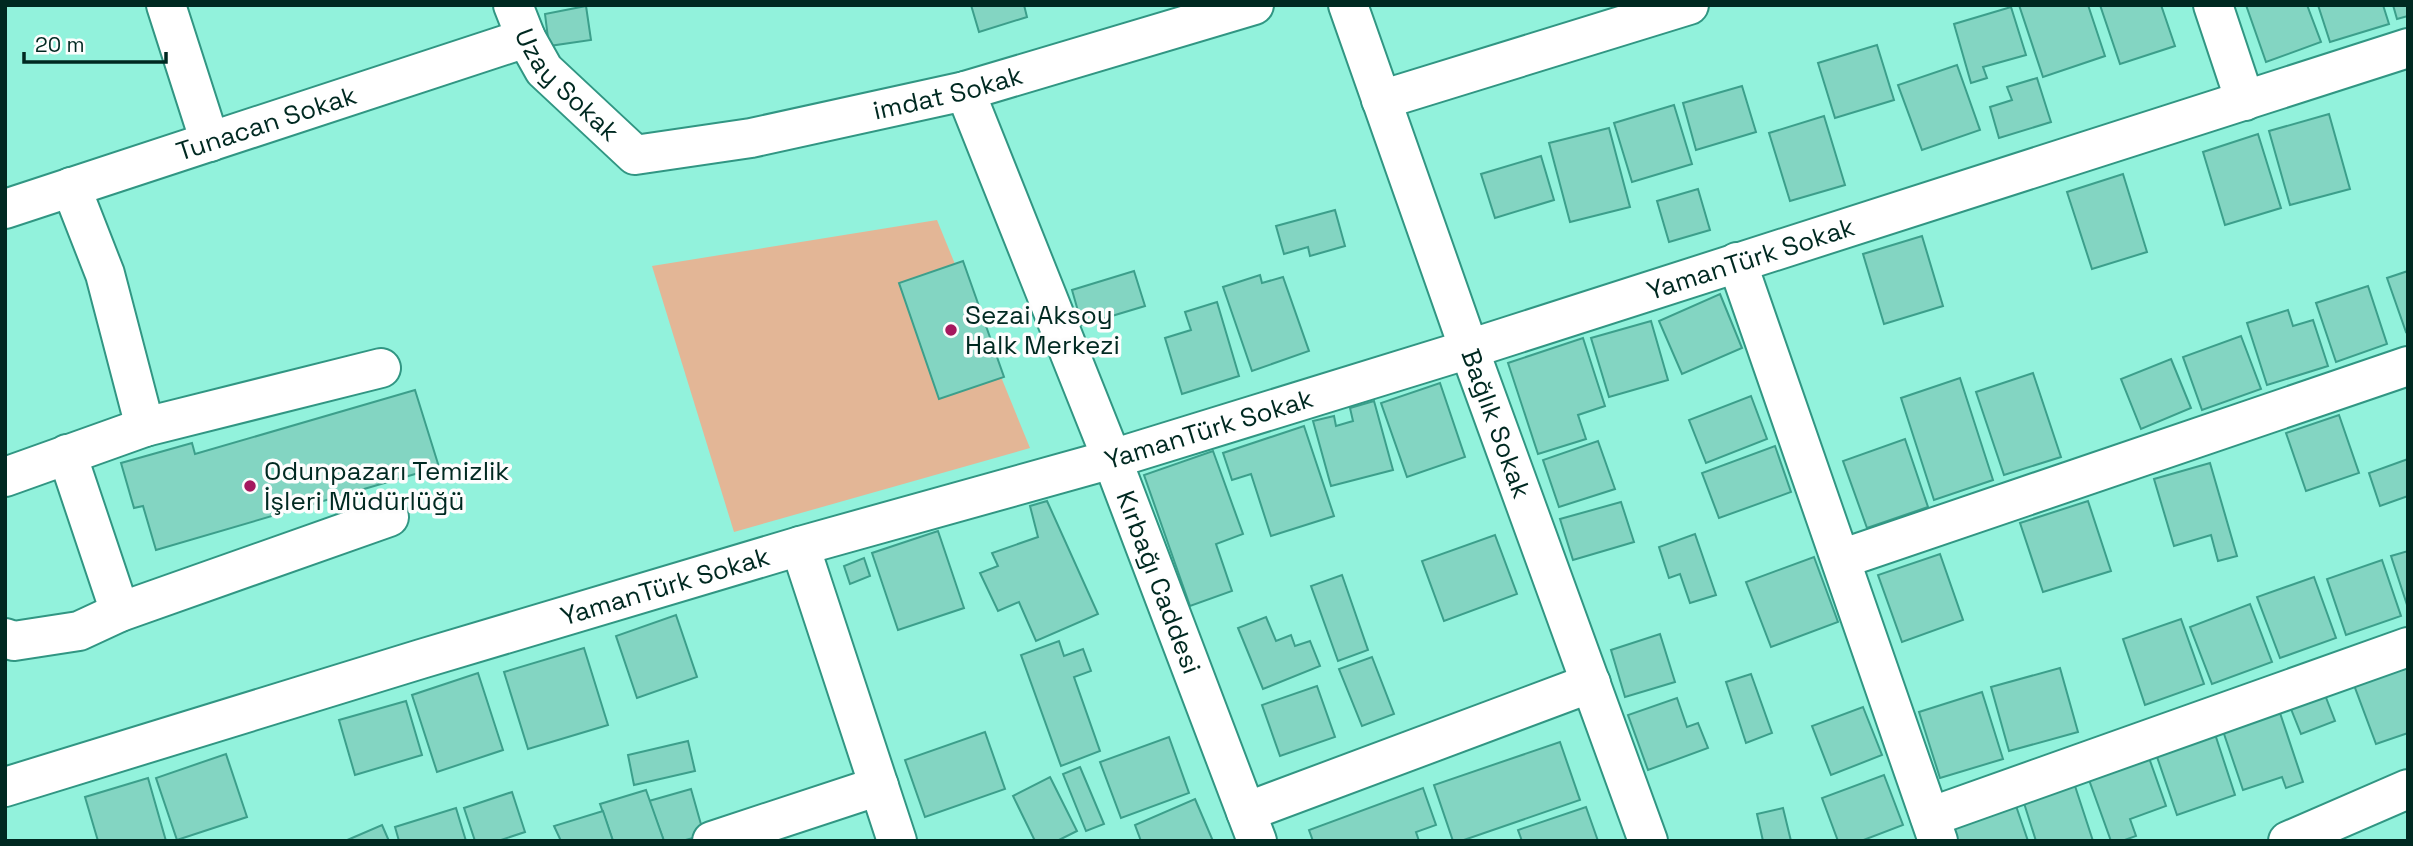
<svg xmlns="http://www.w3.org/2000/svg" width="2413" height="846" font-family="'Space Grotesk',sans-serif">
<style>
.green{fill:#e3b696}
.building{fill:#83d5c2;stroke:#3c9f8b;stroke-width:2}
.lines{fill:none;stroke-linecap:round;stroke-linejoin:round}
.minor-casing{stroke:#319683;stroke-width:42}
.minor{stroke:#fff;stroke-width:38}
.poi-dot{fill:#a5195e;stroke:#fdfdfd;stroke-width:2.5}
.labels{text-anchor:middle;stroke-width:7;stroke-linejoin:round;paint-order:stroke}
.street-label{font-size:26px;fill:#002921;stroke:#fdfdfd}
.poi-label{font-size:26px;fill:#002921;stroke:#fdfdfd;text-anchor:start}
</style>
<rect width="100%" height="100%" fill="#92f2dc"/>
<!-- green -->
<polygon class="green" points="937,220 1030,448 734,532 652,266"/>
<!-- building -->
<g class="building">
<polygon points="971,5 1024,5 1027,17 979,32"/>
<polygon points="2019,5 2088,5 2105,56 2043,77"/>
<polygon points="2100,5 2161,5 2175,46 2120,64"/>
<polygon points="2246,5 2307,5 2321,42 2266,62"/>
<polygon points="2318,5 2383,5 2389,24 2330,42"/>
<polygon points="2393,5 2408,5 2408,16 2397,19"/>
<polygon points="586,6 591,40 549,46 545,14"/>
<polygon points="2011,7 2026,55 1983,67 1987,78 1971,83 1954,24"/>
<polygon points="1877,45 1894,100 1835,118 1818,63"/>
<polygon points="1957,65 1980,130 1922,150 1898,85"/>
<polygon points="2037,78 2051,122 1999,138 1990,107 2012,100 2007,87"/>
<polygon points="1742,86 1756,132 1696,150 1683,103"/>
<polygon points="1674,105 1692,164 1632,182 1614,123"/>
<polygon points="2329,114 2350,189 2290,205 2269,131"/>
<polygon points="1824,116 1845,185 1790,201 1769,133"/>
<polygon points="1609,128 1630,207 1570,222 1549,143"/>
<polygon points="2258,134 2281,208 2225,225 2203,152"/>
<polygon points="1541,156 1554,200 1495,218 1481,174"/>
<polygon points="2123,174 2147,252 2092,269 2067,192"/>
<polygon points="1698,189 1710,230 1669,242 1657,201"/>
<polygon points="1335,210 1345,246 1310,256 1308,247 1284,254 1276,226"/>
<polygon points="1922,236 1943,306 1884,324 1863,254"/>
<polygon points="963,261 1004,377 939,399 899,283"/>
<polygon points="1134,271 1145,306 1082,325 1072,290"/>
<polygon points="2408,271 2408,331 2406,332 2387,278"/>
<polygon points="1260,275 1262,283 1283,277 1309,351 1252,371 1223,287"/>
<polygon points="2368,286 2387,344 2336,362 2316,303"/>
<polygon points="1720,294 1742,348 1682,374 1659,321"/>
<polygon points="1217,302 1239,376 1182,394 1165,338 1191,330 1185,312"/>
<polygon points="2288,310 2293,326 2313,320 2328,366 2267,385 2247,323"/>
<polygon points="1651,321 1668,380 1609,397 1591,338"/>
<polygon points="2241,336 2261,389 2202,410 2183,357"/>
<polygon points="1583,338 1605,406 1578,415 1586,439 1538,454 1508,363"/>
<polygon points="2171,359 2191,408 2141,429 2121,379"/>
<polygon points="2033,373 2061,457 2004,475 1976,392"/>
<polygon points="1960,378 1993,480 1934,500 1901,398"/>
<polygon points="1440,383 1465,457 1407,477 1381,403"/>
<polygon points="415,390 439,467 156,550 143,506 134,508 121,463 192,443 195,454"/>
<polygon points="1751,396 1767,439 1706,463 1689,420"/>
<polygon points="1374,401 1393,470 1331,486 1313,421 1334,416 1336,426 1353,421 1350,408"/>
<polygon points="2339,415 2359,473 2306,491 2286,433"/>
<polygon points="1304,426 1334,516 1271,536 1251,474 1232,480 1223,453"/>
<polygon points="1905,439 1928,507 1867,528 1843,461"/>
<polygon points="1598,441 1615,489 1559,507 1543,460"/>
<polygon points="1775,446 1791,492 1719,518 1702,473"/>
<polygon points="1213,451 1243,534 1216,544 1232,591 1190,606 1144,475"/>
<polygon points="2408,459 2408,496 2380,506 2369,473"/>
<polygon points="2210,463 2237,556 2218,561 2211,535 2174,546 2154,479"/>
<polygon points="1047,501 1098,614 1036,641 1019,602 998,611 980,573 998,566 992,553 1038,537 1030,506"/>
<polygon points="2088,501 2111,571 2043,592 2020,523"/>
<polygon points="1621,502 1634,542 1573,560 1560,519"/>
<polygon points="938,531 964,608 898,630 872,553"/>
<polygon points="1695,534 1716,595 1690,603 1680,574 1669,578 1659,547"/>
<polygon points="1495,535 1517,594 1444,621 1422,561"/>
<polygon points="2408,551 2408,608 2391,556"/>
<polygon points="1940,554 1963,620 1902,642 1878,575"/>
<polygon points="1814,557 1838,622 1771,647 1746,582"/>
<polygon points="864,558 870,576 850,584 844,566"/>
<polygon points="2382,560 2401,616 2346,635 2327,579"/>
<polygon points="1342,575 1368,650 1338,661 1311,586"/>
<polygon points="2314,577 2336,638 2280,658 2257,597"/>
<polygon points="2250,604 2272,662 2212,684 2190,627"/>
<polygon points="676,615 697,677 637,698 616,636"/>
<polygon points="1266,617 1276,641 1291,635 1295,646 1310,641 1320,666 1263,689 1238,628"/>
<polygon points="2181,619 2204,684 2145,705 2123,639"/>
<polygon points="1660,634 1675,682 1625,697 1611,650"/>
<polygon points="1059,641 1064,656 1083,649 1091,671 1074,677 1100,751 1061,766 1021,655"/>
<polygon points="584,648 608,725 528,749 504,672"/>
<polygon points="1372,657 1394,714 1362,726 1339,669"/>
<polygon points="2408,665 2408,733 2376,744 2354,685"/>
<polygon points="2060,668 2078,732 2009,751 1991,687"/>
<polygon points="478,673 503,750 437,772 412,695"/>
<polygon points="1751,674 1772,733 1746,743 1726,682"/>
<polygon points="1317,686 1335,737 1280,756 1262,705"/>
<polygon points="1982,692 2003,759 1940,778 1919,712"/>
<polygon points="2325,695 2335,721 2301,734 2291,709"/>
<polygon points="1677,698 1687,727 1698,723 1708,748 1648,770 1628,715"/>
<polygon points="406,701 422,755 355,775 339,720"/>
<polygon points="1863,707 1882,755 1831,775 1812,726"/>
<polygon points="2280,713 2303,782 2286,788 2282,777 2243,790 2223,731"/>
<polygon points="985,732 1005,789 925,817 905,760"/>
<polygon points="2215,734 2235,795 2177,815 2156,754"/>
<polygon points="1169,737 1189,793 1121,818 1100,762"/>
<polygon points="688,741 695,771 634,785 628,755"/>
<polygon points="1560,742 1580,800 1461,841 1453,841 1434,785"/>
<polygon points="226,754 247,817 177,840 156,778"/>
<polygon points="2148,755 2166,806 2130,819 2136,836 2122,841 2111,841 2088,777"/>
<polygon points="1080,767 1104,824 1086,831 1063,774"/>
<polygon points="1884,775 1903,825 1861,841 1838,841 1822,798"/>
<polygon points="1050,777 1077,831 1057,841 1035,841 1013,796"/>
<polygon points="148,778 166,841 98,841 85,797"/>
<polygon points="2074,783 2093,841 2036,841 2023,800"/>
<polygon points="1423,788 1436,825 1416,832 1419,841 1313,841 1309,830"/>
<polygon points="691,789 704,835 682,841 664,841 649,801"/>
<polygon points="646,790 664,841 613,841 600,804"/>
<polygon points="512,792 525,832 498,841 475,841 464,808"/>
<polygon points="1195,799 1213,841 1141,841 1135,825"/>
<polygon points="2015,803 2028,841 1957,841 1952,826"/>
<polygon points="1586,807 1598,841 1522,841 1518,830"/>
<polygon points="456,808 466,841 399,841 395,827"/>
<polygon points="1783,808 1791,841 1763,841 1757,814"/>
<polygon points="603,811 613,841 561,841 554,826"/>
<polygon points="382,825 389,841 345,841"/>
</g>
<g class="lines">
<defs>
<g id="minor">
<polyline points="166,5 210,142"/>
<path id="s1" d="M513 5 526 38 544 70 635 155 751 138 965 91 1254 5"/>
<path id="s2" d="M1348 5 1469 349 1648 841"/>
<polyline points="2213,5 2245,101"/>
<path id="s3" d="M965 91 1112 459 1257 841"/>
<polyline points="1381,100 1689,5"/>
<polyline points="71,187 105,274 145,427"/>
<path id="s4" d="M5 209 526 38"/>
<polyline points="1737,262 1938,841"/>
<polyline points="67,454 120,612"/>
<polyline points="5,477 145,427 381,368"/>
<polyline points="800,546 897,841"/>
<polyline points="1841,559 2408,366"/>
<polyline points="5,638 14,641 79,631 120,612 389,517"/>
<path id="s5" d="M5 787 421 659 800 546 1112 459 1469 349 2408 48"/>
<polyline points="1246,812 1591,683"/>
<polyline points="1930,817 2408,647"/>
<polyline points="712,841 879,786"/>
<polyline points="2288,841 2408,789"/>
</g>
</defs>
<!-- minor casing -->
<use href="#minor" class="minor-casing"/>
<!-- minor -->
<use href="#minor" class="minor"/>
</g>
<!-- markers -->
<g class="poi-dot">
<circle cx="951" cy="330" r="7"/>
<circle cx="250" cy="486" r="7"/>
</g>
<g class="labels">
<!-- street labels -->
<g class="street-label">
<text dy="9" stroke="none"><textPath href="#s1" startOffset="98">Uzay Sokak</textPath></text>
<text dy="9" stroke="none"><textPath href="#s1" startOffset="516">imdat Sokak</textPath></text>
<text dy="9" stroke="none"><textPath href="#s4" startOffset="275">Tunacan Sokak</textPath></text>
<text dy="9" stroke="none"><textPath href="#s5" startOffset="1824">YamanTürk Sokak</textPath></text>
<text dy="9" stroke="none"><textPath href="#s2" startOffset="444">Bağlık Sokak</textPath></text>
<text dy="9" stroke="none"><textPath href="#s5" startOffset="1256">YamanTürk Sokak</textPath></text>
<text dy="9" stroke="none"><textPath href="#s3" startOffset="528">Kırbağı Caddesi</textPath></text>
<text dy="9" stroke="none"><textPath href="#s5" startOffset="690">YamanTürk Sokak</textPath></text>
</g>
<!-- poi labels -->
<g class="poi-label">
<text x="965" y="324">Sezai Aksoy<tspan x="965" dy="30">Halk Merkezi</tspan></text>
<text x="264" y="480">Odunpazarı Temizlik<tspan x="264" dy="30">İşleri Müdürlüğü</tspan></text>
</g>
</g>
<!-- border -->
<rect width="2413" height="846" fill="none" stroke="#002921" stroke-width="14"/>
<!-- scale -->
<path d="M24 52v10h142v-10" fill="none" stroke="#002921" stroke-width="3.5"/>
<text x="35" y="52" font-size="21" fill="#002921" stroke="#fdfdfd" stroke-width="5" paint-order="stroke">20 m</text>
</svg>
